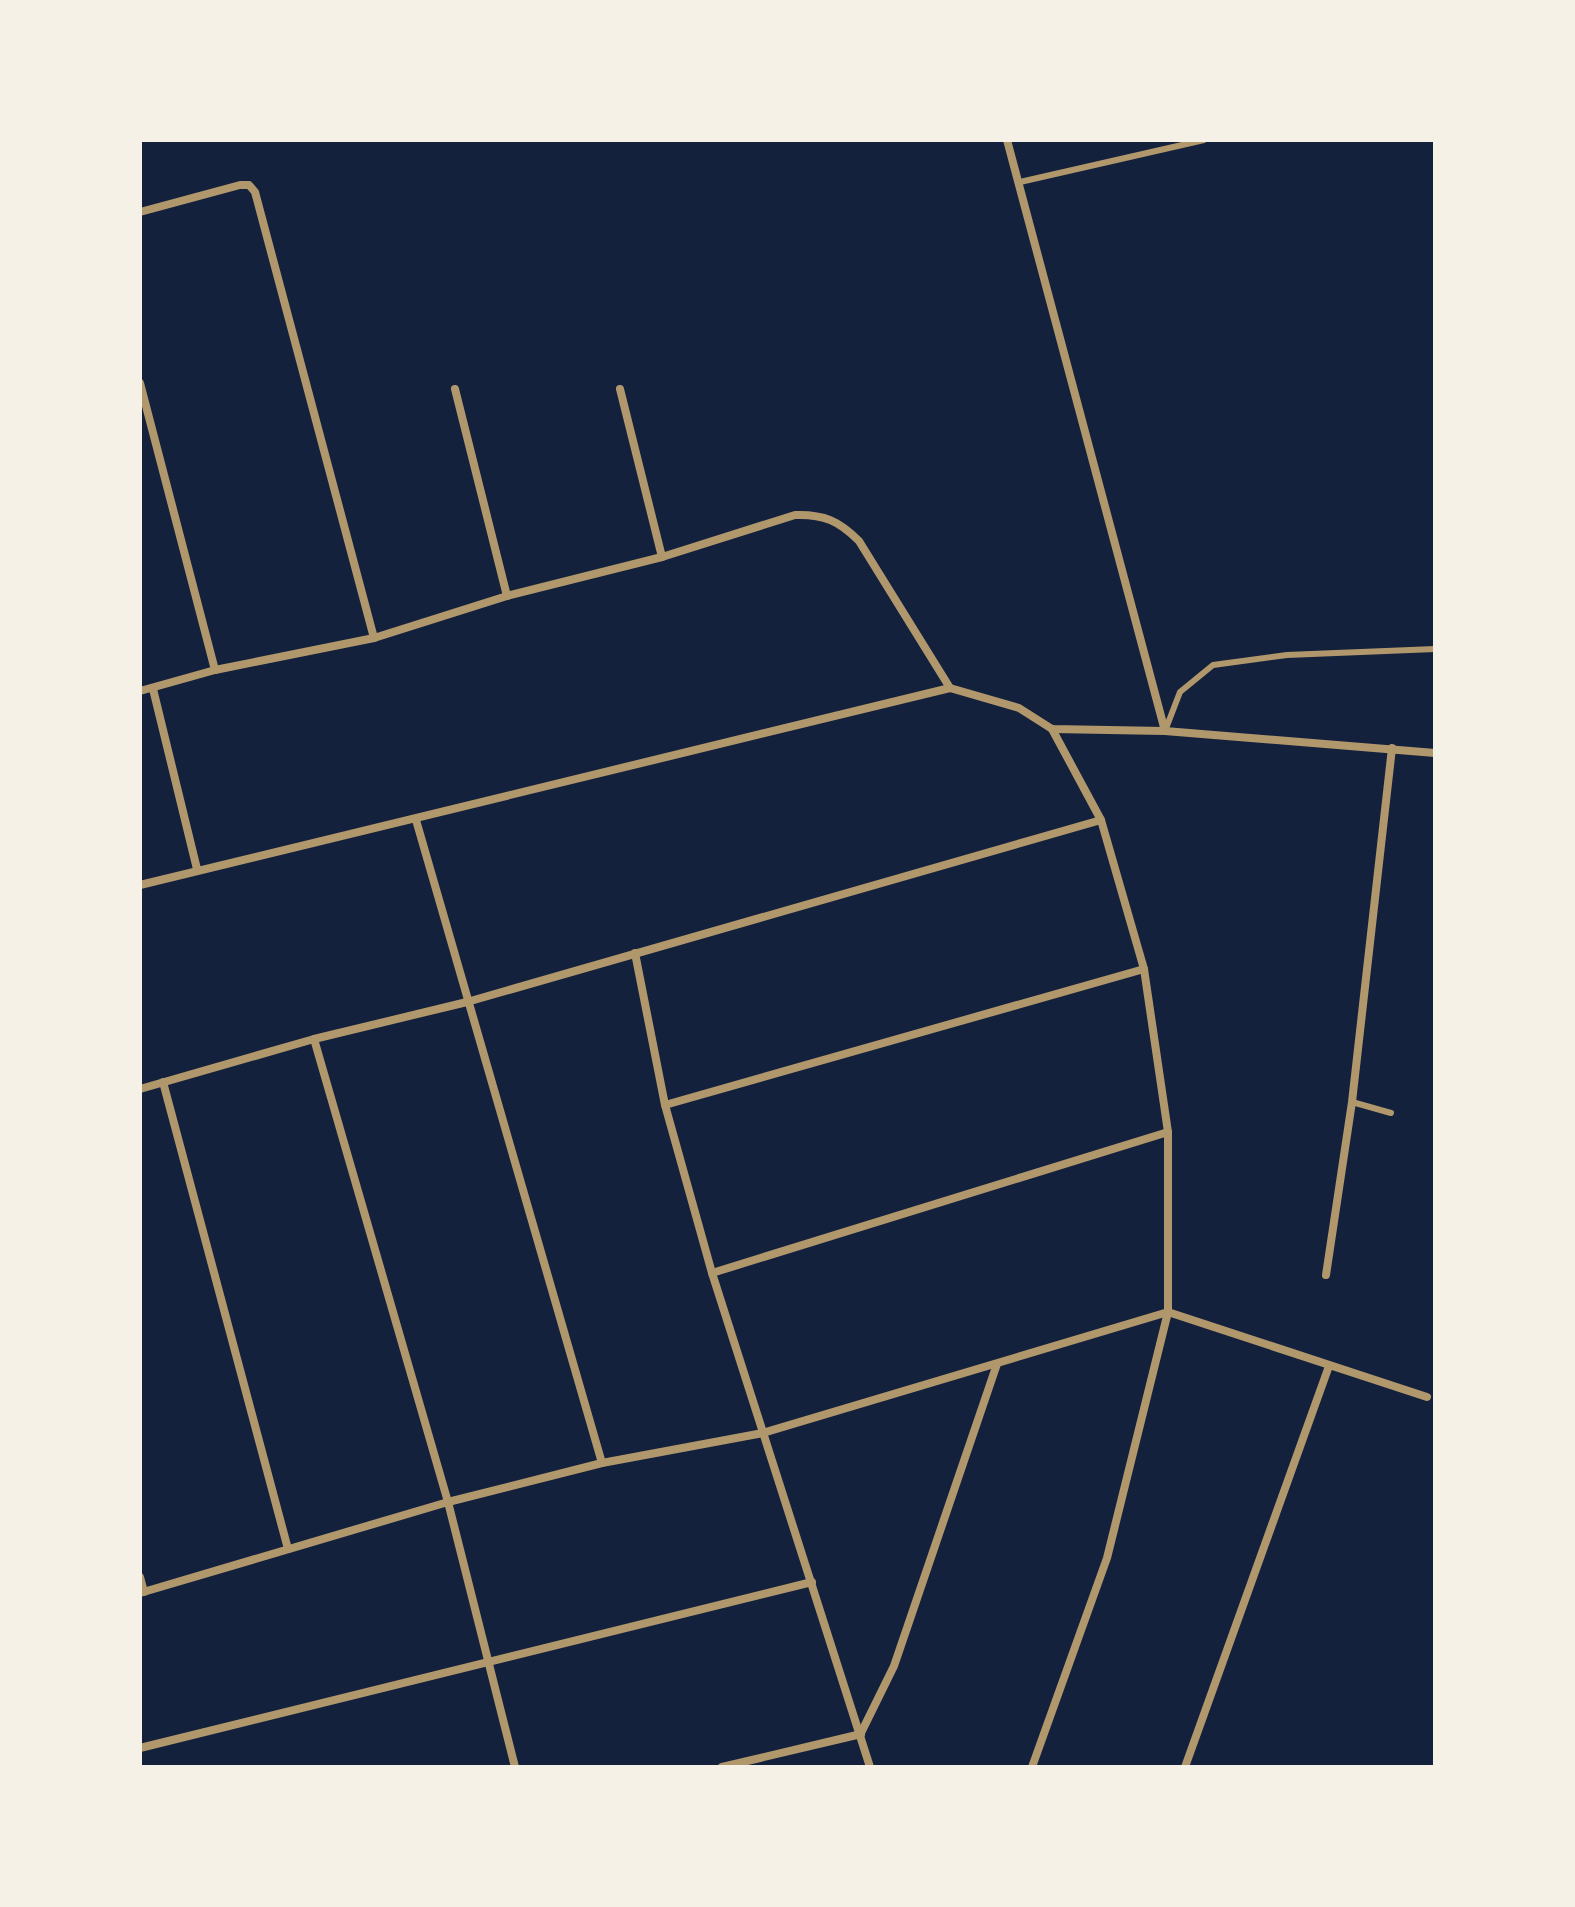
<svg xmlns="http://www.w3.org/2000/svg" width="1575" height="1907" font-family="'Playfair Display',serif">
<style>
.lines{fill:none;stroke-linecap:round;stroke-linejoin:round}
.service{stroke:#b1986c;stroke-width:6}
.minor{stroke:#b1986c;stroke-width:8}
</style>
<rect width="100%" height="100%" fill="#14213d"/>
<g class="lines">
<!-- service -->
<g class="service">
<polyline points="1020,182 1204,140"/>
<polyline points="1165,731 1180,692 1213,665 1287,655 1435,649"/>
<polyline points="1352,1102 1391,1113"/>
</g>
<!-- minor -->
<g class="minor">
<polyline points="1007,140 1165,731"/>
<polyline points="140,212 240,185 249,185 255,192 374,638"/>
<polyline points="140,383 215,670"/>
<polyline points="455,389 507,596"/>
<polyline points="620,389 662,557"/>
<polyline points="153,689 197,869"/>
<path d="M140 691 215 670 374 638 507 596 662 557 795 515C824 514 839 521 859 541L950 688"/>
<polyline points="416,820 602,1463"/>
<polyline points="140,885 950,688 1019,708 1052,729 1165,731 1435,753"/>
<polyline points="635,953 665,1105 712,1273 870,1767"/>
<polyline points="314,1039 448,1502 515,1767"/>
<polyline points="163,1082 288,1549"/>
<polyline points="140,1089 314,1039 467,1002 1101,820"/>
<polyline points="665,1105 1144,969"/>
<polyline points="712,1273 1168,1132"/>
<polyline points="1326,1275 1352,1102 1392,748"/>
<polyline points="140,1577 144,1592"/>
<polyline points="140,1593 448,1502 602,1463 763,1433 1168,1312 1168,1132 1144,969 1101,820 1052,729"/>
<polyline points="861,1733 894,1666 997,1364"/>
<polyline points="140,1748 812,1582"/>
<polyline points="722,1767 861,1734"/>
<polyline points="1032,1767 1107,1558 1168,1312 1427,1397"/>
<polyline points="1185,1767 1329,1366"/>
</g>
</g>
<!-- border -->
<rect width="1575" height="1907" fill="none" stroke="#f6f1e7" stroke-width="284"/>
</svg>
